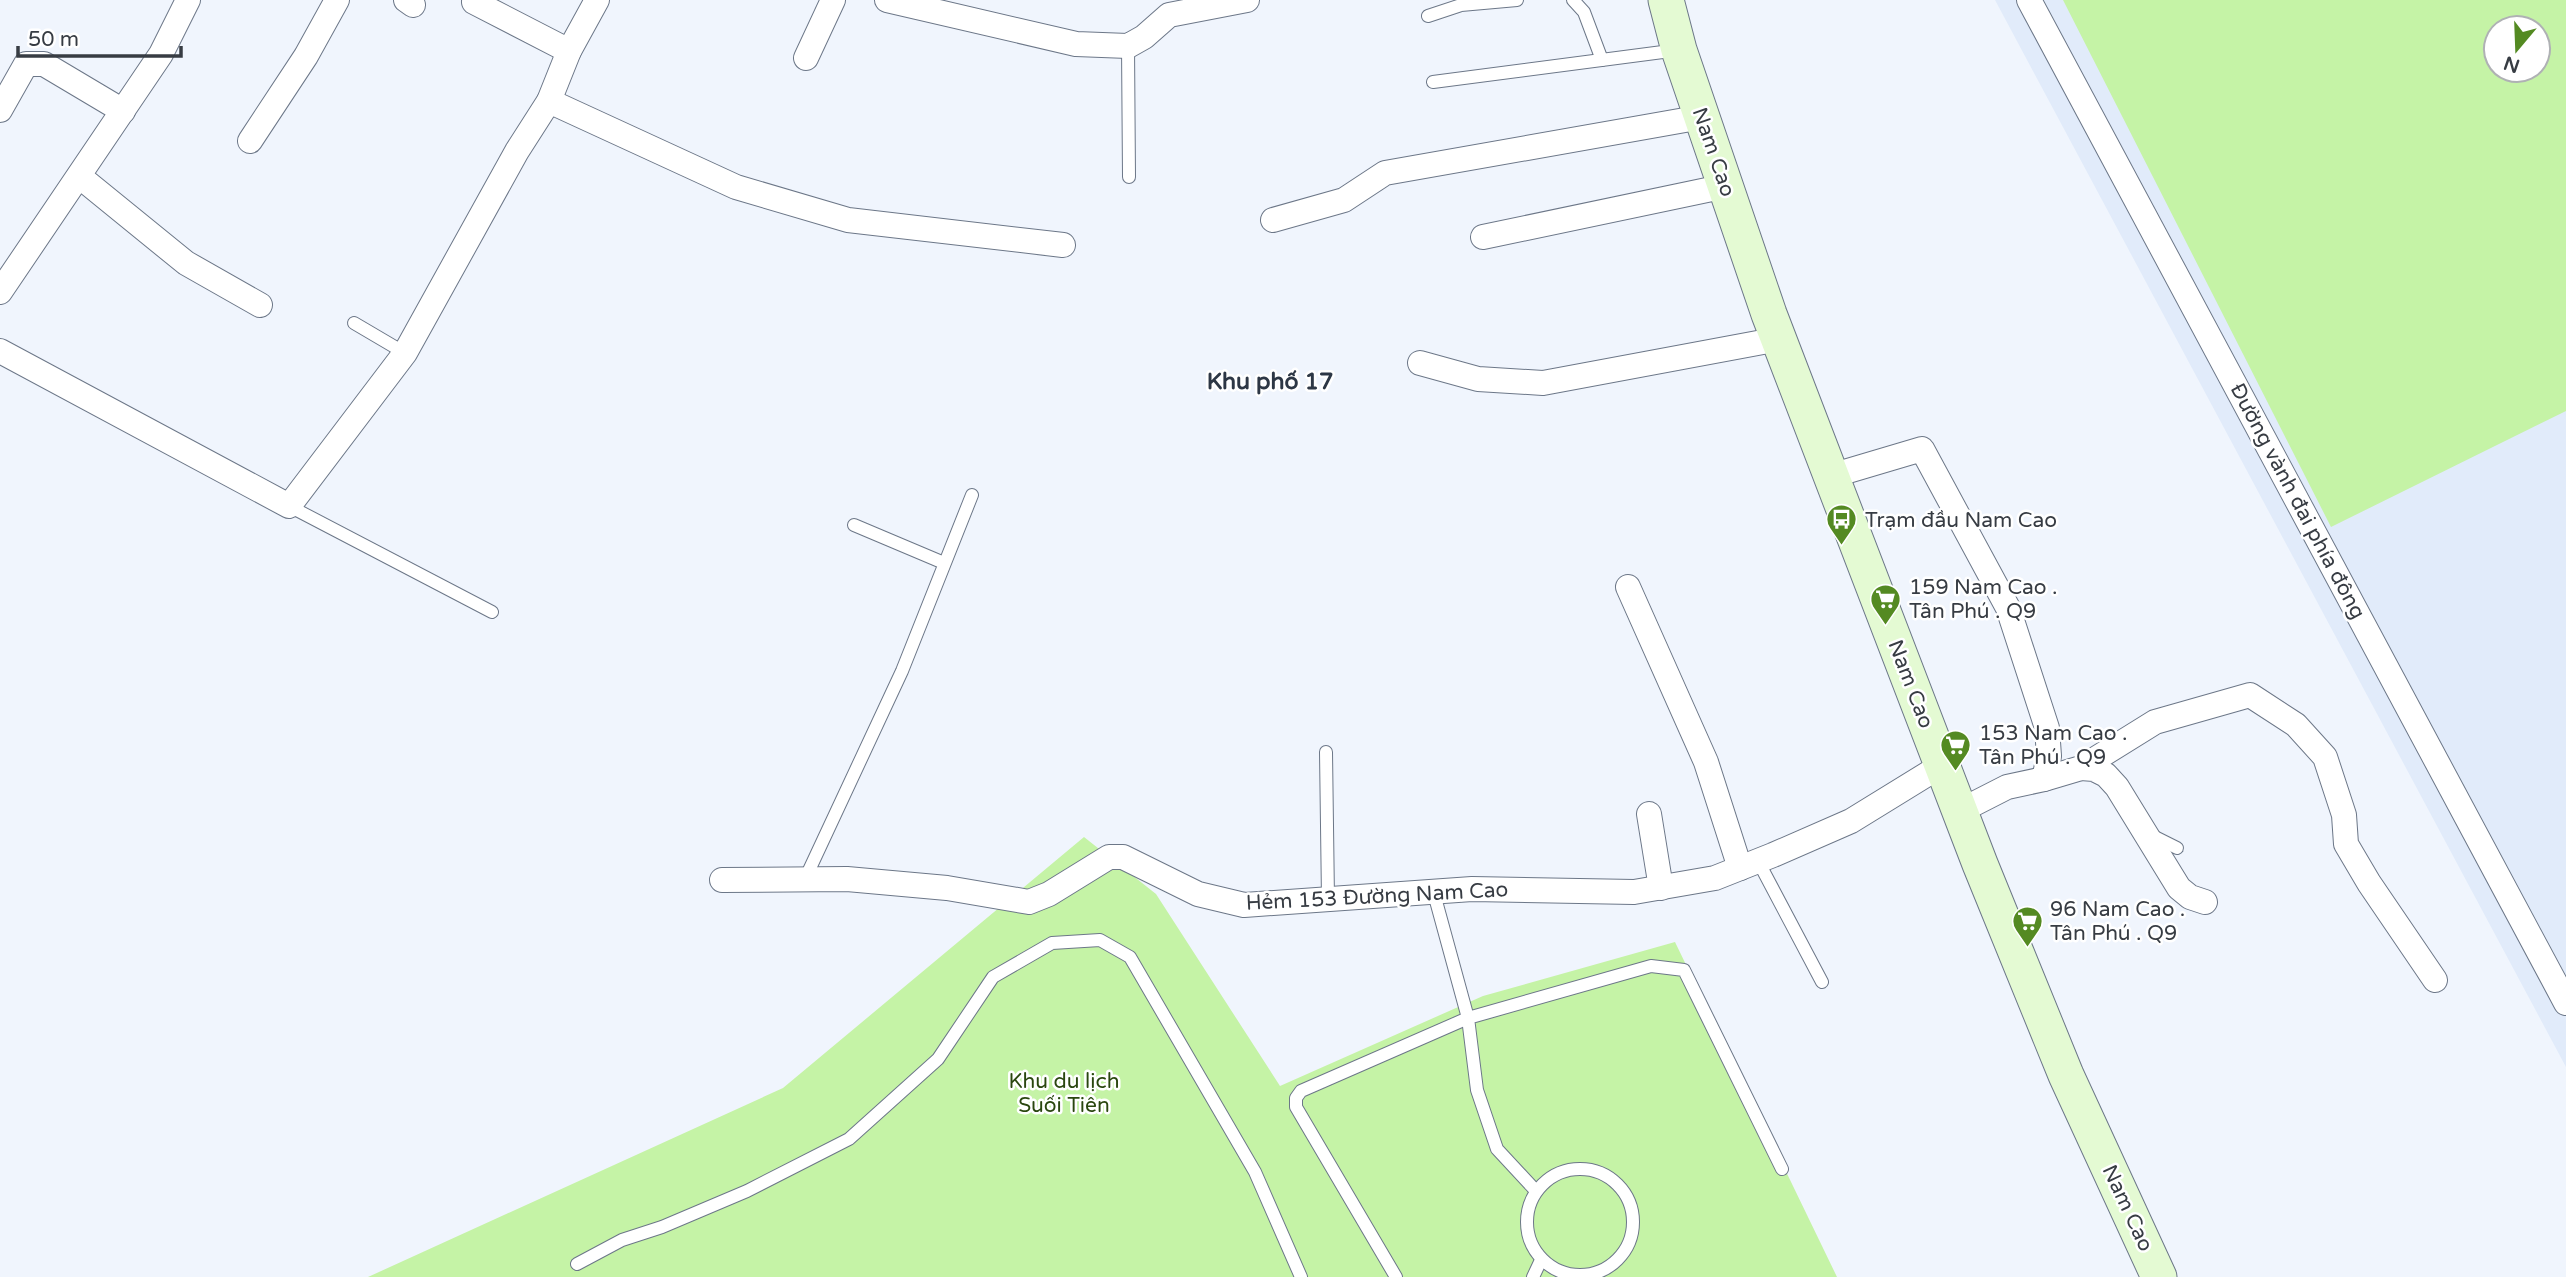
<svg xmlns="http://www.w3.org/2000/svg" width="2566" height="1277" font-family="'Varela Round',sans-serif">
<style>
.built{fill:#e1ebfa;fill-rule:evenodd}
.green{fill:#c5f3a6;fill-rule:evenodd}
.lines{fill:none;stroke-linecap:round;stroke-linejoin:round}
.lane-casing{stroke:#6c7788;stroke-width:14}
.street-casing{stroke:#6c7788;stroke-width:26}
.secondary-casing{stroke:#6c7788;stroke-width:37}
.lane{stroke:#fff;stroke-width:12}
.street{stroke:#fff;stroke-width:24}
.secondary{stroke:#e4fad3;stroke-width:35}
.labels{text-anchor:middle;stroke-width:5;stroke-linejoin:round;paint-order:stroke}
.street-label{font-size:21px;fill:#373c43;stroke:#fff}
.poi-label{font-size:21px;fill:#373c43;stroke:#fff;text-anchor:start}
.park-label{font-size:21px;fill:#2a470f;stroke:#fff}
.neighbourhood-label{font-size:23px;font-weight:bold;fill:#2d3745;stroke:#fff}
</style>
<rect width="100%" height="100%" fill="#f0f5fd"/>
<!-- built -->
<path class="built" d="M1995 0H2566V1067ZM2496 28H2538V70H2496Z"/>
<!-- green -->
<g class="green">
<path d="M2063 0H2566V411L2331 527ZM2538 28V70H2496V28Z"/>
<polygon points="1084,837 1156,894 1280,1086 1483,996 1675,942 1837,1277 368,1277 783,1088"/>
</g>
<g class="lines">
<defs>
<g id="lane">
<polyline points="1573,0 1584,12 1602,60"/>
<polyline points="1428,16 1461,5 1517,0"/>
<polyline points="1128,46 1129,177"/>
<polyline points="1433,82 1678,50"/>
<polyline points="354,323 405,353"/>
<polyline points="289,506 492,612"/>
<polyline points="854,525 944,563"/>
<polyline points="1326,752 1328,899"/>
<polyline points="2151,835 2177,848"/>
<polyline points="1758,861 1822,982"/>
<polyline points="805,879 902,671 972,495"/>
<circle cx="1580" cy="1222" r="53"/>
<polyline points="1536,1191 1497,1149 1477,1090 1468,1018 1651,966 1684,970 1782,1169"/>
<polyline points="577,1264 622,1240 662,1227 747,1191 849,1139 938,1059 993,977 1052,943 1100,940 1130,957 1255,1172 1301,1277"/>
<polyline points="1396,1277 1296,1107 1296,1098 1301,1091 1468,1018 1433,890"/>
<polyline points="1533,1277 1541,1260"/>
</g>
<g id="street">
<polyline points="406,0 413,5"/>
<polyline points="887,0 1076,44 1128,46 1144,37 1169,15 1247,0"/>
<polyline points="2029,0 2566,1003"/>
<polyline points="474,2 569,51"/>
<polyline points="806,58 833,0"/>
<polyline points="549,101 736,187 848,220 1063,245"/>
<polyline points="0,110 26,64 44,64 123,111"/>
<polyline points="250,141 306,56 337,0"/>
<polyline points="79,176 186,263 260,305"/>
<polyline points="1273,220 1344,200 1385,173 1702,117"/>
<polyline points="1483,237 1726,186"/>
<polyline points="0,292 161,54 188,0"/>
<polyline points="0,351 289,506 405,353 517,151 549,101 569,51 597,0"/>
<polyline points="1420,363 1478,379 1543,383 1779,339"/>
<polyline points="1831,476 1922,449 2008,608 2047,728 2049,756 2044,779 2007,787 1960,811"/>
<polyline points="1628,587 1706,762 1740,868"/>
<polyline points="2081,768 2094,769 2106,775 2117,787 2179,888 2190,897 2205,902"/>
<polyline points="2044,779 2081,768 2155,722 2250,695 2296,725 2325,757 2344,815 2346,844 2369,883 2435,980"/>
<polyline points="1649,814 1661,888"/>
<polyline points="722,880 847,879 947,888 1029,902 1049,894 1109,857 1123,857 1198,894 1244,905 1472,889 1634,892 1715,878 1773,855 1851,821 1942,765"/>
</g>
<polyline id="secondary" points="1666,0 1679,50 1769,314 1980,864 2066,1075 2159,1277"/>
</defs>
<!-- lane casing -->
<use href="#lane" class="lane-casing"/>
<!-- street casing -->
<use href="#street" class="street-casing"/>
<!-- secondary casing -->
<use href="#secondary" class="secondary-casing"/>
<!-- lane -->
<use href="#lane" class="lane"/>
<!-- street -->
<use href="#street" class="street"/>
<!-- secondary -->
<use href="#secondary" class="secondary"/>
</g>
<!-- icons -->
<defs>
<symbol id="bus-pin" viewBox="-11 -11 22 30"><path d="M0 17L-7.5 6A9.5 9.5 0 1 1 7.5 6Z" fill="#548a22" stroke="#fff"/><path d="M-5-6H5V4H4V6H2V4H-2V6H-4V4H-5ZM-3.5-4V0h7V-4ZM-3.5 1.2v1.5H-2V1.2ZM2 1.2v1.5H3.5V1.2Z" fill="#fff"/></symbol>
<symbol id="supermarket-pin" viewBox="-11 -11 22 30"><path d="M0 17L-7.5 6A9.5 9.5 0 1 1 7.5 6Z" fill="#548a22" stroke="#fff"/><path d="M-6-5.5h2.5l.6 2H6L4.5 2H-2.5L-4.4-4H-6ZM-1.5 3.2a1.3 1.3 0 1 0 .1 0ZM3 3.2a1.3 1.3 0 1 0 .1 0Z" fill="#fff"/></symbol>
</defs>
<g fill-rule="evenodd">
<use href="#bus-pin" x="1824" y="502" width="35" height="47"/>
<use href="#supermarket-pin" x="1868" y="582" width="35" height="47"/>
<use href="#supermarket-pin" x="1938" y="728" width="35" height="47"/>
<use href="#supermarket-pin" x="2010" y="904" width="35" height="47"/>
</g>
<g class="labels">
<!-- street labels -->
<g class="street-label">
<text transform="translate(1714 152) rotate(71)" y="7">Nam Cao</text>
<text transform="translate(2298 501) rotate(62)" y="7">Đường vành đai phía đông</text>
<text transform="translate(1911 684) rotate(69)" y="7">Nam Cao</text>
<text transform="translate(1377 896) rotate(-3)" y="7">Hẻm 153 Đường Nam Cao</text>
<text transform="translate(2128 1208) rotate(65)" y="7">Nam Cao</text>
</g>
<!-- poi labels -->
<g class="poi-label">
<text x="1865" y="527">Trạm đầu Nam Cao</text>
<text x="1909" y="594">159 Nam Cao .<tspan x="1909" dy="24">Tân Phú . Q9</tspan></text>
<text x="1979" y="740">153 Nam Cao .<tspan x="1979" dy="24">Tân Phú . Q9</tspan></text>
<text x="2050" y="916">96 Nam Cao .<tspan x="2050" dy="24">Tân Phú . Q9</tspan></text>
</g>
<!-- park labels -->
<g class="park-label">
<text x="1064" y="1088">Khu du lịch<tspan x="1064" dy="24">Suối Tiên</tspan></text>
</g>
<!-- neighbourhood labels -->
<g class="neighbourhood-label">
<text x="1270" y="389">Khu phố 17</text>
</g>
</g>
<!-- north arrow -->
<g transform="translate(2517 49) rotate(199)"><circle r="33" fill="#ffffff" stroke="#afb1b4" stroke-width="2"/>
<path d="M0-5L12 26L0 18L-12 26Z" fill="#548a22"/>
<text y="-10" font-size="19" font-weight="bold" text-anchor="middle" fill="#373c43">N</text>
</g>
<!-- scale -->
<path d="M18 46v10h163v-10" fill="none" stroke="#373c43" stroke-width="3.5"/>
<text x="28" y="46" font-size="21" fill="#373c43" stroke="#ffffff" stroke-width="5" paint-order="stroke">50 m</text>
</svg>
